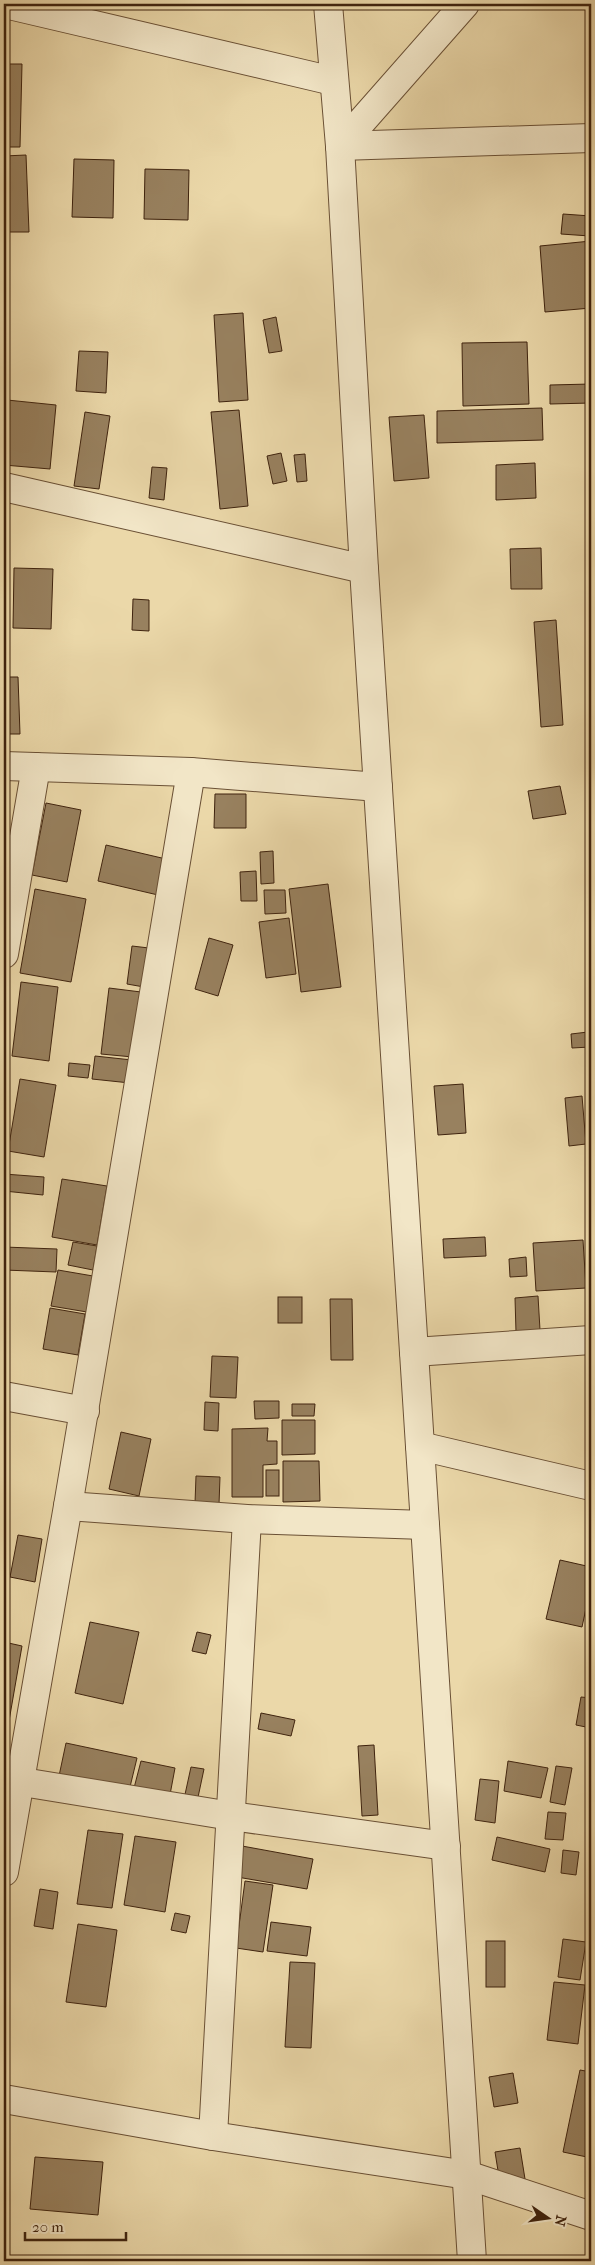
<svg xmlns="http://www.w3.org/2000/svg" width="595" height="2265" font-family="'IM FELL French Canon',serif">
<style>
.building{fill:#98815f;stroke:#3f230e}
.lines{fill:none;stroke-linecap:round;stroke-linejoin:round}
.minor-casing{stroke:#6a5035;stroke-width:30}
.minor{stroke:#f2e6c7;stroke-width:28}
</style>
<rect width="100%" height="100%" fill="#ebd8a9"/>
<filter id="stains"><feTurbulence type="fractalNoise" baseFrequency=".004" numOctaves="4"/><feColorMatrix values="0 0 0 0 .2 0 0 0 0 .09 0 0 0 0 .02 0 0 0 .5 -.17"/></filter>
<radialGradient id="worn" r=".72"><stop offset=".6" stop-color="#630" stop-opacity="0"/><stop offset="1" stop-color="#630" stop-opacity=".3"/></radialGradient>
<!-- building -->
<g class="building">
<polygon points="4,64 22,64 20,147 4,147"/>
<polygon points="26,155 29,232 4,232 4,156"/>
<polygon points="74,159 114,160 113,218 72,217"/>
<polygon points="145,169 189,170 188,220 144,219"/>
<polygon points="563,214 591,216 590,236 561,234"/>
<polygon points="591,241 591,308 545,312 540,246"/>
<polygon points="243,313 248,400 219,402 214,315"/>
<polygon points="276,317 282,351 269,353 263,320"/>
<polygon points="527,342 529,404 463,406 462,343"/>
<polygon points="79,351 108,352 106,393 76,391"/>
<polygon points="591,384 591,403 550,404 550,385"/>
<polygon points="7,400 56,405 50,469 4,465"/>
<polygon points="542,408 543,440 437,443 437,411"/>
<polygon points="239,410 248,506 220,509 211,412"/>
<polygon points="85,412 110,416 99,489 74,486"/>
<polygon points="424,415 429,478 394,481 389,417"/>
<polygon points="281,453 287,481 273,484 267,456"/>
<polygon points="305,454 307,481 297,482 294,455"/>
<polygon points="535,463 536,498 496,500 496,465"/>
<polygon points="152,467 167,468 164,500 149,498"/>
<polygon points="541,548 542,589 511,589 510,549"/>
<polygon points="14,568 53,569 51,629 13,628"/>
<polygon points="133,599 149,600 149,631 132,630"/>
<polygon points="556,620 563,725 541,727 534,622"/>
<polygon points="4,677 18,677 20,734 4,734"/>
<polygon points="560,786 566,814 533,819 528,791"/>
<polygon points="4,787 8,788 4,807"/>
<polygon points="215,794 246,794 246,828 214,828"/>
<polygon points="46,803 81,810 67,882 32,875"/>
<polygon points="106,845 166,859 158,895 98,881"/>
<polygon points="273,851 274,883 261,884 260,852"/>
<polygon points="256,871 257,901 241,901 240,872"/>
<polygon points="328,884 341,987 301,992 289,889"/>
<polygon points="35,889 86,899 71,982 20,973"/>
<polygon points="264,890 285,890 286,913 265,914"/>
<polygon points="289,918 296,974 266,978 259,922"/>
<polygon points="209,938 233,945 218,996 195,989"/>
<polygon points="132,946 149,948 144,987 127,984"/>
<polygon points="21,982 58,987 49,1061 12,1056"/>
<polygon points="109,988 141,992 133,1057 101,1054"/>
<polygon points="588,1032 590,1047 572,1048 571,1034"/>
<polygon points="95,1056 132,1060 130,1083 92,1079"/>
<polygon points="69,1063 90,1065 88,1078 68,1076"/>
<polygon points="20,1079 56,1085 44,1157 8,1151"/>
<polygon points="463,1084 466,1133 438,1135 434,1086"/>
<polygon points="582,1096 586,1144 569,1146 565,1098"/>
<polygon points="4,1174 44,1177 43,1195 4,1191"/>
<polygon points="62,1179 107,1186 97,1245 52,1237"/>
<polygon points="485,1237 486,1256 444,1258 443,1239"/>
<polygon points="583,1240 586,1288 536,1291 533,1243"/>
<polygon points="73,1242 97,1246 93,1270 68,1265"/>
<polygon points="4,1247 57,1249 56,1272 4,1270"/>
<polygon points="526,1257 527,1276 510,1277 509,1259"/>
<polygon points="58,1270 93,1276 87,1312 51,1306"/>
<polygon points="538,1296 540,1330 516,1332 515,1298"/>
<rect x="278" y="1297" width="24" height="26"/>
<polygon points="330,1299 352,1299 353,1360 331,1360"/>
<polygon points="50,1308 85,1314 78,1355 43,1349"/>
<polygon points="212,1356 238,1357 236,1398 210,1397"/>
<polygon points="254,1401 279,1401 279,1418 255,1419"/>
<polygon points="205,1402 219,1403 218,1431 204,1430"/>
<polygon points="292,1404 315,1404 314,1416 292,1416"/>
<polygon points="282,1420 315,1420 315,1454 282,1455"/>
<polygon points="268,1428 267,1441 277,1441 277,1464 263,1465 263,1497 232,1497 232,1429"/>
<polygon points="121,1432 151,1439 139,1496 109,1489"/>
<polygon points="283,1461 319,1461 320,1501 283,1502"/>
<rect x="266" y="1470" width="13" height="26"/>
<polygon points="196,1476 220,1477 219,1504 195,1503"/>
<polygon points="18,1535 42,1539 35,1582 10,1577"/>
<polygon points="560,1560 591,1567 591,1585 582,1627 546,1619"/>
<polygon points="90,1622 139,1632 123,1704 75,1693"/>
<polygon points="197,1632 211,1635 206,1654 192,1651"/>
<polygon points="4,1642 22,1646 9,1721 4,1720"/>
<polygon points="591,1659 591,1689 586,1688"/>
<polygon points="581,1697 591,1698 591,1728 576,1725"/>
<polygon points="261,1713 295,1720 291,1736 258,1729"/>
<polygon points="66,1743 137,1758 129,1791 59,1776"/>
<polygon points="374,1745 378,1815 362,1816 358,1746"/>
<polygon points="141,1761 175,1768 169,1800 133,1792"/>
<polygon points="508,1761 548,1768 541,1798 504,1791"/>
<polygon points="556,1766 572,1768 565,1805 550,1802"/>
<polygon points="191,1767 204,1769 197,1802 184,1799"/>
<polygon points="480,1779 499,1781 495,1823 475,1820"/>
<polygon points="548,1812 566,1813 563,1840 545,1839"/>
<polygon points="88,1830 123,1834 112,1908 77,1904"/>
<polygon points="135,1836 176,1842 165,1912 124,1905"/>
<polygon points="497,1837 550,1849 545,1872 492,1860"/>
<polygon points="242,1846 313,1859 307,1889 237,1877"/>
<polygon points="563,1850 579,1852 576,1875 561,1873"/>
<polygon points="245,1881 273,1885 263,1952 236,1948"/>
<polygon points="40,1889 58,1892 53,1929 34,1926"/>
<polygon points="175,1913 190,1916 186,1933 171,1930"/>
<polygon points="271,1922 311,1927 307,1956 267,1951"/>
<polygon points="78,1924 117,1930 106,2007 66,2002"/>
<polygon points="563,1939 586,1942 580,1980 558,1977"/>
<rect x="486" y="1941" width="19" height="46"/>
<polygon points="290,1962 315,1963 311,2048 285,2047"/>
<polygon points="554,1982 585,1985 578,2044 547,2040"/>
<polygon points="580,2070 591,2072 591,2136 587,2157 563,2152"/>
<polygon points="513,2073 518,2103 494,2107 489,2077"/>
<polygon points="520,2148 525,2179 500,2183 495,2152"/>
<polygon points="35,2157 103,2162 98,2215 30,2209"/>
</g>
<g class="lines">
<defs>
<g id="minor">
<polyline points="5,4 333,81"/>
<polyline points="328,4 340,146 364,569 472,2261"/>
<polyline points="340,146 591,138"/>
<polyline points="340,146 465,4"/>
<polyline points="4,487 364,569"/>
<polyline points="4,766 191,772 378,787"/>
<polyline points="4,954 36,767"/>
<polyline points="414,1352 591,1340"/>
<polyline points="4,1396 85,1411"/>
<polyline points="420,1446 591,1486"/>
<polyline points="68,1506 247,1519 425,1525"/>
<polyline points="4,1779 231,1816 446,1846"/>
<polyline points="4,1872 68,1506 191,772"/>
<polyline points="4,2099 213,2136 467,2175 591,2216"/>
<polyline points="213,2136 247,1519"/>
</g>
</defs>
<!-- minor casing -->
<use href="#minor" class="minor-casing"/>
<!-- minor -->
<use href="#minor" class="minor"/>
</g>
<!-- margin -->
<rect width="595" height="2265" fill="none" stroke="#ebd8a9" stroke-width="20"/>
<rect x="5" y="5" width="585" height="2255" fill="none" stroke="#3f230e" stroke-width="2.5"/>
<rect x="10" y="10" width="575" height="2245" fill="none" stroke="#3f230e"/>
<!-- north arrow -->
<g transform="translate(548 2218) rotate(103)" stroke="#f2e6c7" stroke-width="4" paint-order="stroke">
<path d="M0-4L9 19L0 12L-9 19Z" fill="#3f230e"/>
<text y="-8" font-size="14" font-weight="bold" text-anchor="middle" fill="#3f230e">N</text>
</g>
<!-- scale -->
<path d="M25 2232v8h101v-8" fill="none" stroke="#3f230e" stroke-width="2.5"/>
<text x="32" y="2232" font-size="15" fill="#3f230e" stroke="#f2e6c7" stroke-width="4" paint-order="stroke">20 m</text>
<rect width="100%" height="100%" filter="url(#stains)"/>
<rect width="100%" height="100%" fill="url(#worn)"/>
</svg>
